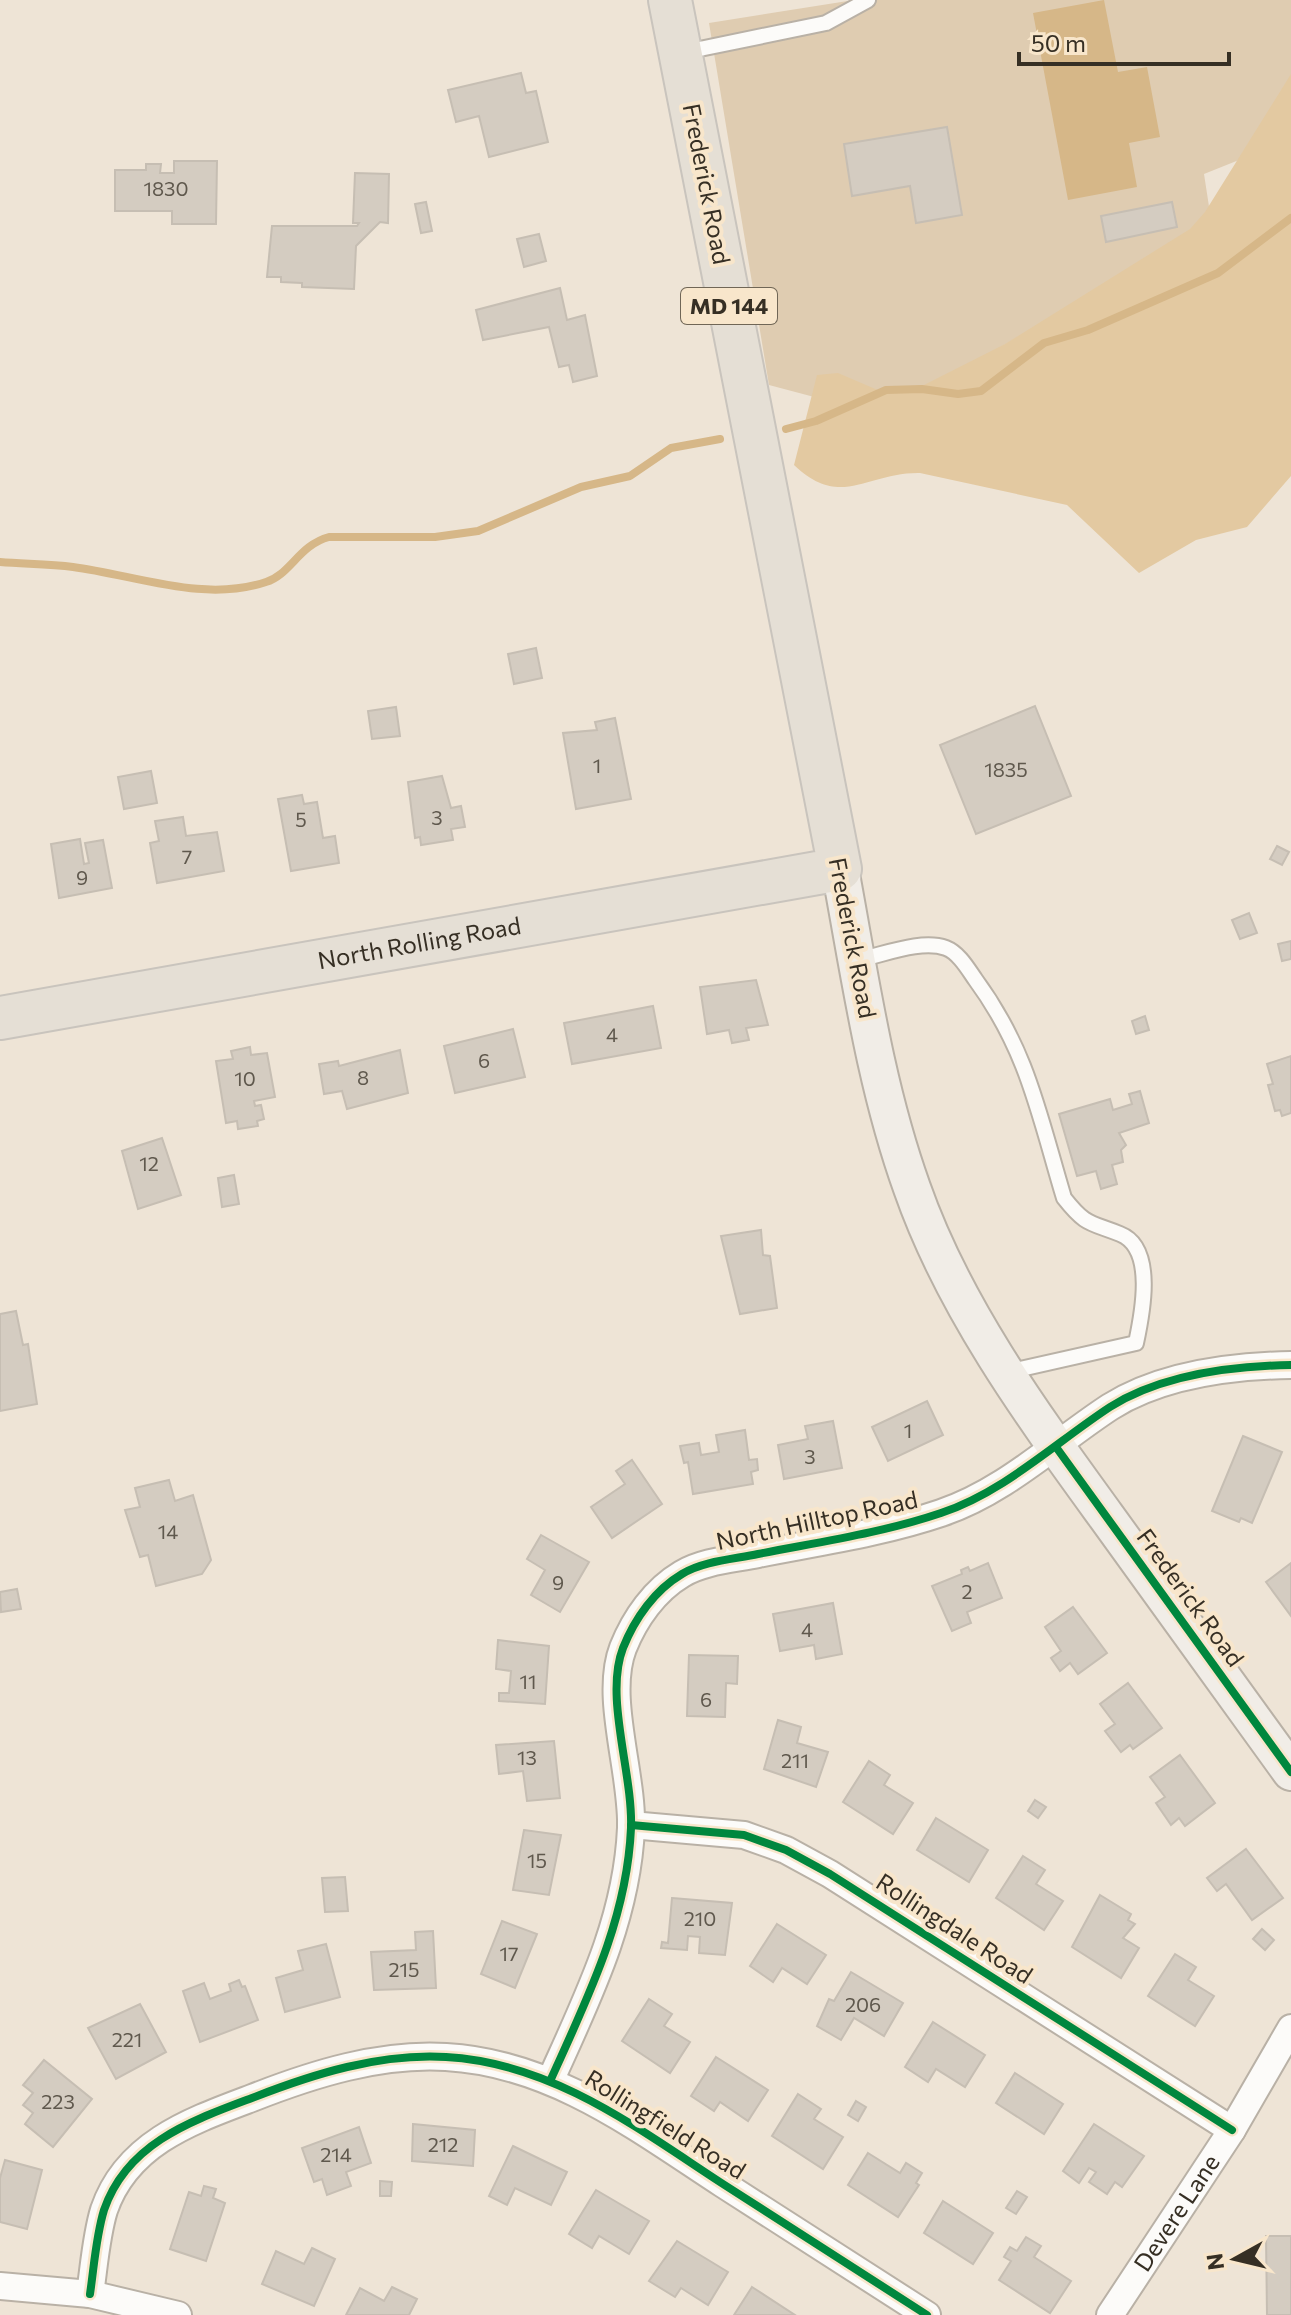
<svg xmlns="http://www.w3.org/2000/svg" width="1291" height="2315" font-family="Commissioner,sans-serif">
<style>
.green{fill:#dfccb1}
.forest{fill:#e3c9a1}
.water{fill:#d6b788}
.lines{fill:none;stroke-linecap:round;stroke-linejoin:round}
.stream{stroke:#d6b788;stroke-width:8}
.building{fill:#d4ccc1;stroke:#c6beb3;stroke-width:2}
.lane-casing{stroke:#b9b1a6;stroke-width:18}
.street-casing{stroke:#b9b1a6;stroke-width:30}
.secondary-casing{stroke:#b9b1a6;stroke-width:40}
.primary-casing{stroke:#c9c4bd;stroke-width:46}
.lane{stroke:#fcfbf9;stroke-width:14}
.street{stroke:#fcfbf9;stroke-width:26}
.secondary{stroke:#f1ede7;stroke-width:36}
.primary{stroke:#e5dfd5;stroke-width:42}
.cycleway-casing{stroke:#f8e6cb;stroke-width:13}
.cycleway{stroke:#00873e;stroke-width:8}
.labels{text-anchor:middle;stroke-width:8;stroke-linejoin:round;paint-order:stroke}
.number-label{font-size:20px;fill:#5f584d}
.shield{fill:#f8e6cb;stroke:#706656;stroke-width:2}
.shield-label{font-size:22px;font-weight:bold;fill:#362f24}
.street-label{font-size:24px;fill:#362f24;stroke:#f8e6cb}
</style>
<rect width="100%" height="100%" fill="#eee4d6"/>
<!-- green -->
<polygon class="green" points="854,0 1291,0 1291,139 1204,174 1212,226 882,415 769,385 709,23"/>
<!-- forest -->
<path class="forest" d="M1291 74V476L1247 527 1196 540 1139 573 1067 505 920 473C867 472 841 510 794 465L817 375 838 373 880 391 924 385 1005 344 1190 229 1205 212Z"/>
<!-- water -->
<polygon class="water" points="1104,0 1118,72 1147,67 1160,137 1129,143 1137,187 1068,200 1033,13"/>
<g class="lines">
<!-- stream -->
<g class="stream">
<polyline points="786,429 816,421 886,390 922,389 958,394 981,391 1044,343 1088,330 1218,273 1291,218"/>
<path d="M0 562C24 564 49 564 73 567 135 575 204 603 266 582 290 575 299 545 329 537H435L478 531 581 487 630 476 671 448 720 439"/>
</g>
</g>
<!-- building -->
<g class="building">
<polygon points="521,73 526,93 536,91 548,142 489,157 479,116 456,122 448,90"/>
<polygon points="947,127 962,215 916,223 910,186 852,196 844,144"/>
<polygon points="174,161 217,161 216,224 172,224 172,211 115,211 115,170 146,170 146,164 161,164 160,173 174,173"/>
<polygon points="355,173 389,174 388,223 380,222 356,246 354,289 302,287 302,283 281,282 281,277 267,277 272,226 357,226 359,223 353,223"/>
<polygon points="426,202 432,231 421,233 415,204"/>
<polygon points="1172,202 1177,227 1106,242 1101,216"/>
<polygon points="539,234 546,261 524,267 517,239"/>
<polygon points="560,288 567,320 585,315 597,376 573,382 569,365 559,367 549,327 483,340 476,310"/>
<polygon points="536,648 542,678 514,684 508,654"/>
<polygon points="1035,706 1071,796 976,834 940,745"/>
<polygon points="396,707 400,736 372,739 368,711"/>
<polygon points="615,718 631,799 576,809 563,733 597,730 595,722"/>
<polygon points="151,771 157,803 124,809 118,777"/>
<polygon points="442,776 451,808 461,806 465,827 451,829 453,840 421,845 420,837 415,838 408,782"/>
<polygon points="302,795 304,804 317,802 323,838 335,836 339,863 291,871 278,799"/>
<polygon points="183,817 186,836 217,832 224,871 157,883 150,843 159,841 155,821"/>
<polygon points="80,839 84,864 89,863 85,843 103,840 112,888 59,898 51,844"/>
<polygon points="1277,846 1289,852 1282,865 1270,859"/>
<polygon points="1249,913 1257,933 1240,939 1232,920"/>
<polygon points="1291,941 1291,959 1282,961 1278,944"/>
<polygon points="756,980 768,1025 746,1028 749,1040 732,1043 729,1030 707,1034 700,987"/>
<polygon points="653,1006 661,1048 572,1064 564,1023"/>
<polygon points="1145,1016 1149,1030 1136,1034 1132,1021"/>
<polygon points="513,1029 525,1077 455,1093 444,1046"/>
<polygon points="250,1047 251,1055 267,1053 275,1097 254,1101 255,1106 261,1105 264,1119 257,1121 258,1126 238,1129 237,1121 226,1123 216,1061 233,1059 231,1051"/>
<polygon points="400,1050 408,1093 347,1109 342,1091 324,1094 319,1064 338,1061 339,1066"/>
<polygon points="1291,1056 1291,1113 1282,1116 1280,1110 1275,1111 1268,1085 1273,1084 1267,1064"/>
<polygon points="1140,1091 1149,1123 1119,1133 1126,1145 1121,1150 1123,1162 1112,1165 1117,1184 1101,1189 1096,1171 1077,1176 1059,1114 1110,1099 1113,1110 1132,1104 1129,1094"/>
<polygon points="162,1138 181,1195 138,1209 122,1151"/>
<polygon points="234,1175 239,1204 222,1207 218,1178"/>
<polygon points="761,1230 763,1255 770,1256 777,1308 740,1314 721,1236"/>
<polygon points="16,1311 23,1345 28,1344 37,1404 0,1411 0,1314"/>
<polygon points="927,1401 943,1435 888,1461 872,1427"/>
<polygon points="833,1421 842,1468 784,1479 778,1445 808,1439 805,1426"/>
<polygon points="745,1430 749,1460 757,1459 758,1470 751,1472 753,1484 693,1494 688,1462 684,1463 680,1446 699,1443 701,1455 719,1452 716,1435"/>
<polygon points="1243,1436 1282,1452 1252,1523 1241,1518 1239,1522 1212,1511"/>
<polygon points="632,1460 662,1504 612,1538 591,1507 625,1484 616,1471"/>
<polygon points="169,1480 175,1501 193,1495 211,1560 202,1574 156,1586 148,1555 140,1557 125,1510 140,1507 135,1488"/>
<polygon points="541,1535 589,1562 560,1612 531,1595 545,1570 527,1559"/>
<polygon points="988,1563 1002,1598 967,1612 971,1623 952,1631 932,1586 962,1574 961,1570 968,1567 970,1571"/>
<polygon points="1291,1563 1291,1616 1266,1582"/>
<polygon points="17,1589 21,1609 1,1612 0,1592"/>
<polygon points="833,1603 842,1654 816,1659 814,1645 780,1651 773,1614"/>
<polygon points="1073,1607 1107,1653 1078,1674 1070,1663 1060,1671 1051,1658 1061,1651 1045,1627"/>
<polygon points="498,1640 549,1646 545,1704 499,1701 499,1693 509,1693 511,1671 496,1669"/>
<polygon points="689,1655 738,1656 737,1684 726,1683 725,1717 687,1716"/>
<polygon points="1128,1683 1162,1728 1133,1749 1130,1745 1121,1752 1105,1731 1115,1724 1100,1704"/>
<polygon points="778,1720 801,1727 797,1743 828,1752 816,1787 764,1769"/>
<polygon points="554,1741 560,1798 527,1801 523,1771 499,1774 496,1745"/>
<polygon points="1180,1755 1215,1803 1185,1826 1179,1818 1171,1825 1156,1803 1165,1797 1150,1777"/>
<polygon points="869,1761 890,1775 884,1785 913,1803 893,1834 843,1802"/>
<polygon points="1035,1800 1046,1807 1038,1818 1028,1811"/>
<polygon points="936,1818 988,1850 969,1882 917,1850"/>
<polygon points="524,1830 561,1835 549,1895 513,1890"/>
<polygon points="1246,1849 1283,1898 1252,1920 1226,1884 1217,1891 1207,1878"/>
<polygon points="1023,1856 1045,1870 1036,1884 1063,1901 1044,1930 996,1898"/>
<polygon points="345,1877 348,1911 325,1912 322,1878"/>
<polygon points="1100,1895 1131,1914 1128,1920 1135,1924 1123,1938 1139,1948 1121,1978 1072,1947"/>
<polygon points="672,1898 732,1903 725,1955 699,1953 700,1937 688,1936 687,1950 661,1948 662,1942 668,1943"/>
<polygon points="502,1921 537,1934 515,1988 481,1974"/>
<polygon points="777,1924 826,1955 807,1984 782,1968 773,1982 750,1966"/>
<polygon points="1262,1929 1274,1940 1265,1950 1253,1939"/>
<polygon points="433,1931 436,1988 374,1990 371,1952 416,1950 415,1932"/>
<polygon points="326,1944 340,1997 285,2012 276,1978 303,1970 298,1951"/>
<polygon points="1175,1954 1196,1967 1188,1980 1214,1996 1195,2026 1148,1996"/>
<polygon points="851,1972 903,2003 884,2036 854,2018 841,2040 817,2026 829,1999 834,2001"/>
<polygon points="239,1980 242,1987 245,1986 258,2020 200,2042 183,1991 204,1983 210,1999 231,1991 229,1984"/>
<polygon points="649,1999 672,2014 664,2026 690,2042 670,2073 622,2041"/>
<polygon points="140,2004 166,2052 116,2079 88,2028"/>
<polygon points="933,2022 985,2055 965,2087 936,2069 928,2082 905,2067"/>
<polygon points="716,2057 768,2090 748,2121 720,2102 714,2111 691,2096"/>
<polygon points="44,2060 92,2099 53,2147 25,2124 33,2113 23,2105 33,2093 23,2085"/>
<polygon points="1015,2073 1063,2104 1044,2134 996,2103"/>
<polygon points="798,2094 821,2109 814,2119 843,2137 823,2169 772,2136"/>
<polygon points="856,2101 866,2107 858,2121 848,2115"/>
<polygon points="413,2124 475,2130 473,2166 412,2161"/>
<polygon points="1094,2124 1144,2156 1122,2187 1115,2182 1107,2194 1089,2182 1096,2172 1089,2168 1079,2183 1063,2171"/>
<polygon points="359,2127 371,2163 346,2172 351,2186 327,2195 322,2179 314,2182 302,2148"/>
<polygon points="513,2146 567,2172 551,2205 515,2188 507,2205 489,2196"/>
<polygon points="868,2153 900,2173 906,2163 922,2173 916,2183 919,2185 898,2217 848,2185"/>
<polygon points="5,2160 42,2170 27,2229 0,2222 0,2178"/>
<polygon points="380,2181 392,2182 391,2196 380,2196"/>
<polygon points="204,2186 216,2189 213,2198 225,2203 206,2261 170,2249 189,2192 201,2196"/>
<polygon points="596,2190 649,2221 629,2254 599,2236 592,2248 569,2234"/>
<polygon points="1017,2191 1027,2197 1016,2214 1006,2208"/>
<polygon points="943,2201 993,2233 973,2264 924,2233"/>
<polygon points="1266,2236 1291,2236 1291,2315 1267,2315"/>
<polygon points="1026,2237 1041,2246 1034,2257 1071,2281 1050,2313 999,2280 1011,2261 1004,2257 1010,2247 1017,2251"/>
<polygon points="677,2241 728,2272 708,2305 681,2288 675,2297 649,2281"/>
<polygon points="312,2248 335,2259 314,2306 262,2284 276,2251 304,2264"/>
<polygon points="392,2287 417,2299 409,2315 346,2315 360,2288 384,2301"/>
<polygon points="752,2287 795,2315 734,2315"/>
</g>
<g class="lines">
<defs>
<g id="lane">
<polyline points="685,52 826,23 868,0"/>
<path d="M857 960C883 955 921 939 946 948 959 953 968 969 975 979 1028 1051 1039 1115 1064 1198 1086 1226 1090 1222 1120 1234 1156 1248 1142 1315 1136 1343L1007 1372"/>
</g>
<g id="street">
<polyline points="631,1825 744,1835 786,1850 830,1874 1232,2130"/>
<path d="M551 2079C588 1997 627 1919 631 1828 633 1773 604 1697 623 1648 635 1618 655 1590 682 1574 703 1561 735 1559 758 1554 819 1542 882 1533 941 1513 1004 1492 1055 1443 1110 1407 1161 1375 1232 1366 1291 1365"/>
<polyline points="0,2286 90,2294 178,2315"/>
<path d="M90 2294C94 2267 96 2236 104 2210 127 2143 191 2121 252 2098 313 2074 380 2053 446 2057 553 2063 637 2128 723 2184 791 2227 859 2271 927 2315"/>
<path id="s1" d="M1110 2315 1232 2130 1291 2028"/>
</g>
<path id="secondary" d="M840 869C860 976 875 1085 912 1188 954 1308 1032 1414 1106 1516 1168 1601 1229 1687 1291 1772"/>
<g id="primary">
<path id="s2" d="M0 1018 840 869 670 0"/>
</g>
</defs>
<!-- lane casing -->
<use href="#lane" class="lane-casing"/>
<!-- street casing -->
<use href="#street" class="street-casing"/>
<!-- secondary casing -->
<use href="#secondary" class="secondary-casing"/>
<!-- primary casing -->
<use href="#primary" class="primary-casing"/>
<!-- lane -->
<use href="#lane" class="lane"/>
<!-- street -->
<use href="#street" class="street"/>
<!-- secondary -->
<use href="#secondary" class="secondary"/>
<!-- primary -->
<use href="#primary" class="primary"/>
<defs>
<g id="cycleway">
<polyline points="1056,1447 1291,1772"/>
<polyline points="631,1825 744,1835 786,1850 830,1874 1232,2130"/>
<path d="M551 2079C588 1997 627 1919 631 1828 633 1773 604 1697 623 1648 635 1618 655 1590 682 1574 703 1561 735 1559 758 1554 819 1542 882 1533 941 1513 1004 1492 1055 1443 1110 1407 1161 1375 1232 1366 1291 1365"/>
<path d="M90 2294C94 2267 96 2236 104 2210 127 2143 191 2121 252 2098 313 2074 380 2053 446 2057 553 2063 637 2128 723 2184 791 2227 859 2271 927 2315"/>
</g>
</defs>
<!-- cycleway casing -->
<use href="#cycleway" class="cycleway-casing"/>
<!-- cycleway -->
<use href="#cycleway" class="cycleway"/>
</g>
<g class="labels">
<!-- number labels -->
<g class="number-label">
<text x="166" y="196">1830</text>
<text x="597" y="773">1</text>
<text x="1006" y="777">1835</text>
<text x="437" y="825">3</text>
<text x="301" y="827">5</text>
<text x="187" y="864">7</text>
<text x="82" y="885">9</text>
<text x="612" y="1042">4</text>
<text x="484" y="1068">6</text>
<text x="363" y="1085">8</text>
<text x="245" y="1086">10</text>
<text x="149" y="1171">12</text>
<text x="908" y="1438">1</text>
<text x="810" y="1464">3</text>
<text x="168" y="1539">14</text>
<text x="558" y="1590">9</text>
<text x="967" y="1599">2</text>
<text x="807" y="1637">4</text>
<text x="528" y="1689">11</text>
<text x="706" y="1707">6</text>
<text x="527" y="1765">13</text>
<text x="795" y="1768">211</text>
<text x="537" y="1868">15</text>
<text x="700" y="1926">210</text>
<text x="509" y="1961">17</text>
<text x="404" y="1977">215</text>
<text x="863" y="2012">206</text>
<text x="127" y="2047">221</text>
<text x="58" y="2109">223</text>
<text x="443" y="2152">212</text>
<text x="336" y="2162">214</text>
</g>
<!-- shield labels -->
<rect class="shield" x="681" y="288" width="96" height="36" rx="6"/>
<g class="shield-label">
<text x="729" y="314">MD 144</text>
</g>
<!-- street labels -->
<g class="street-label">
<text transform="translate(706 184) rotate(79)" y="8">Frederick Road</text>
<text transform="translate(852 938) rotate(79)" y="8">Frederick Road</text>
<text dy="8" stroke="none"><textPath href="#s2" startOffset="426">North Rolling Road</textPath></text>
<text transform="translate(817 1521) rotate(-12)" y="8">North Hilltop Road</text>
<text transform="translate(1190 1598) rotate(54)" y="8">Frederick Road</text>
<text transform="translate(954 1929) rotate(33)" y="8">Rollingdale Road</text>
<text transform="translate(665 2125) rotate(32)" y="8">Rollingfield Road</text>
<text dy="8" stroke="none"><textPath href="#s1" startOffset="122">Devere Lane</textPath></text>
</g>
</g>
<!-- north arrow -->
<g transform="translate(1235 2259) rotate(262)" stroke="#f8e6cb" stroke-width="6" paint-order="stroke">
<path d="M0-6L14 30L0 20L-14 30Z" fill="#362f24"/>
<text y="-12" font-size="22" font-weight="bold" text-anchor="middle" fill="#362f24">N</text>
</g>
<!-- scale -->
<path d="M1019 52v12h210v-12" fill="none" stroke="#362f24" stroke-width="4"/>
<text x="1031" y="52" font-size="24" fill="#362f24" stroke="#f8e6cb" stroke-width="6" paint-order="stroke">50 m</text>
</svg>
